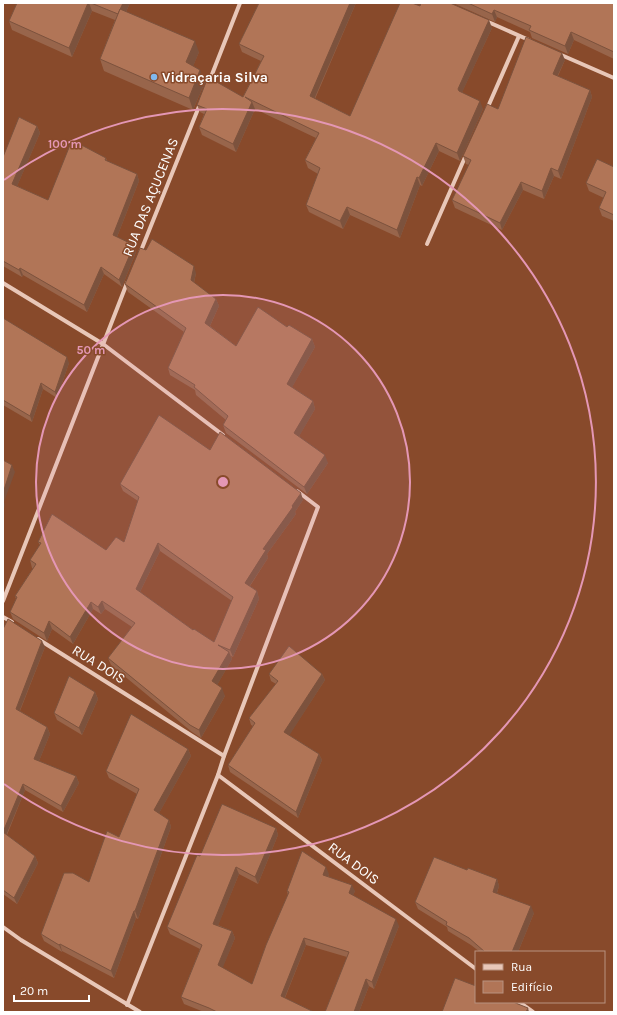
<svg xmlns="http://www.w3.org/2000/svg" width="617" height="1015" font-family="Karla,sans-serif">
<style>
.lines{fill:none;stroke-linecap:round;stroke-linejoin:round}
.minor{stroke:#e8c7b8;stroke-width:4}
.wall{fill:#98654b;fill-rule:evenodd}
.shaded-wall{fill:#7c523d}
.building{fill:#b17557;stroke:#7c523d;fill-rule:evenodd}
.ring{fill:none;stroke:#e497b5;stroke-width:2}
.poi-dot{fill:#80b8ee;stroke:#884a2b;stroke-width:1.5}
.labels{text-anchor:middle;stroke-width:3;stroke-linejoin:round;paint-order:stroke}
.poi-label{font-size:14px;font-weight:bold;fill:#fff;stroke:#884a2b;text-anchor:start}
.street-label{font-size:14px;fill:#fff;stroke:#884a2b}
.centre{fill:#e497b5;stroke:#884a2b;stroke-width:2}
.ring-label{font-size:12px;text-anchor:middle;font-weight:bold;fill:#e497b5;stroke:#884a2b;stroke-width:3;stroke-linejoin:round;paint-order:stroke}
</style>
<rect width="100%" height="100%" fill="#884a2b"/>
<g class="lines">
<!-- minor -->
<g class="minor">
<polyline points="486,21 529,40"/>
<polyline points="559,54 614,78"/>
<polyline points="209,82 240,3"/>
<polyline points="487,109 519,36"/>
<polyline points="427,244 466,155"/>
<polyline points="140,253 200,104"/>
<polyline points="3,283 103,344 223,435"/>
<polyline points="3,601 127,283"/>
<polyline points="3,617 12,622"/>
<polyline points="38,639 224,756"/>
<polyline points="218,775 476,969"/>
<polyline points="3,927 21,940 140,1012"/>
<polyline points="519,1002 533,1012"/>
<polyline points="127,1005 218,775 224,756 318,507 297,491"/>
</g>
</g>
<!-- wall -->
<g class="wall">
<polygon points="17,3 130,3 126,12 199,52 193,66 205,82 193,110 104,71 100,59 115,20 92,11 72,57 12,30 9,21"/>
<polygon points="258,3 356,3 315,99 350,116 420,6 492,28 462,92 483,109 460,161 439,151 422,186 420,185 400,238 350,215 343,229 309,212 306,205 318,174 308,168 305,160 316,138 255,109 236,152 202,135 199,127 204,114 200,112 197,105 243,97 261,61 242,52 239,44 258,5"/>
<polygon points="453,3 614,3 614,59 574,40 568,54 532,38 530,32 497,17 495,22"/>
<polygon points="565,60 558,76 590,90 592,97 561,179 554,176 544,199 523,190 502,230 455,208 452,200 469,165 466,164 463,156 498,109"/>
<polygon points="37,126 40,133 17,186 48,200 106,158 107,161 137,174 139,181 117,237 134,245 136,252 122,287 104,274 87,312 23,275 22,277 3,266 3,157"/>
<polygon points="614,167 614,221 602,216 599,208 604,198 589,191 586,183"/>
<polygon points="196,273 194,283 216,299 219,306 210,326 236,346 287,327 312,339 315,347 292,387 313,401 315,409 299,436 328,463 307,494 226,433 223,425 226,420 196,395 195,390 170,375 168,368 184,332 128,292 125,284"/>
<polygon points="3,318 69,363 57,398 43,389 32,422 3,405"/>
<path d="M210 450 303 500 295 512 296 514 267 554 268 558 250 586 257 591 259 599 233 657 231 656 232 659 217 685 225 696 201 738 192 732 111 665 108 658 132 627 105 609 101 614 93 609 73 644 52 629 47 641 13 619 10 612 16 599 15 596 33 568H32L30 560 40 545 38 542 106 550 124 542 138 501 123 491 120 484ZM160 551 232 601 214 642 193 630 140 592Z"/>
<polygon points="3,629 45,647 20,711 47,727 50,734 39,761 76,776 79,783 63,812 25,790 7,835 35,856 38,863 17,904 3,894"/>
<polygon points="269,674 322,674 325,680 289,735 319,754 322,760 298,818 230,772 228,765 253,726 251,725 249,718 276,684 271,681"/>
<polygon points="95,692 98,699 82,735 57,720 54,713"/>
<polygon points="188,749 191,756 159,813 169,820 171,827 138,919 136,918 114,978 62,951 62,952 44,941 41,934 89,882 119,837 137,794 109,778 106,771"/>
<polygon points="276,828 278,835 258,884 239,874 218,925 232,931 235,938 222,968 252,984 288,895 287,891 329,874 328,876 355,891 353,895 399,926 374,989 369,986 359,1012 325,1012 347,957 306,945 285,998 314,1012 204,1012 184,1004 181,997 200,949 170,934 167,927 200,856"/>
<polygon points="467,870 497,879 499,886 497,893 534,913 518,952 480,952 471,945 448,931 447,927 418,909 415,902"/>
</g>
<!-- shaded-wall -->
<g class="shaded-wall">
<polygon points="88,3 89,3 92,11 72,57 69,48"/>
<polygon points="123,3 130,3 121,23 118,14"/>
<polygon points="350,3 356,3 312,104 310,96"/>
<polygon points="494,10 497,17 495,22 492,14"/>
<polygon points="489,20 492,28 460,97 458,89"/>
<polygon points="571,32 574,40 568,54 565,46"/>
<polygon points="195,41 199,52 190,74 186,62"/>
<polygon points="562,53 565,60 555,81 553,74"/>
<polygon points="200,70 205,82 193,110 189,98"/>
<polygon points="590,90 592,97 561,179 558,171"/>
<polygon points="480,101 483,109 460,161 457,153"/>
<polygon points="252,102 255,109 236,152 233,144"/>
<polygon points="37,126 40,133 15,191 12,184"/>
<polygon points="436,143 439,151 422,186 419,178"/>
<polygon points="551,168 554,176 544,199 542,191"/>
<polygon points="137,174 139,181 115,242 113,235"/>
<polygon points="417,177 420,185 400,238 397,230"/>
<polygon points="521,182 523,190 502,230 500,223"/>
<polygon points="347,207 350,215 343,229 340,221"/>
<polygon points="134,245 136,252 122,287 119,280"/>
<polygon points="194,266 196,273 193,287 191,280"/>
<polygon points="101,267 104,274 87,312 84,305"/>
<polygon points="20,268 23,275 22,277 19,270"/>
<polygon points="216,299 219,306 208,330 205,323"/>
<polygon points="312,339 315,347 290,391 287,384"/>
<polygon points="67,357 69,363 57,398 55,392"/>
<polygon points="41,383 43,389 32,422 30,416"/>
<polygon points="313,401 315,409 297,440 294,433"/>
<polygon points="325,455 328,463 307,494 304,487"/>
<polygon points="12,465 15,472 4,502 5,505 3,512 3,493"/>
<polygon points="301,493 303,500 295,512 296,514 267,554 268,558 247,590 245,583 263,549"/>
<polygon points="158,543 160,551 138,596 136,589"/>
<polygon points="257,591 259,599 233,657 230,650"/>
<polygon points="102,601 105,609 101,614 98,607"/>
<polygon points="91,602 93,609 73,644 70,637"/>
<polygon points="49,621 52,629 47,641 44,633"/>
<polygon points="42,641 45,647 18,715 16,709"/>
<polygon points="229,652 232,659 215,689 212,681"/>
<polygon points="322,674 325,680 287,739 284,732"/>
<polygon points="222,688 225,696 201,738 199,730"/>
<polygon points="95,692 98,699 82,735 79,728"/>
<polygon points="47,727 50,734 37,766 34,759"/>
<polygon points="188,749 191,756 157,817 154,810"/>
<polygon points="319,754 322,760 298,818 296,812"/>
<polygon points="76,776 79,783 63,812 61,806"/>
<polygon points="23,784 25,790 5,838 3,832"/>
<polygon points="169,820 171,827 138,919 135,911"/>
<polygon points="276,828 278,835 258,884 255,877"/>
<polygon points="35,856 38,863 17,904 14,898"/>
<polygon points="236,867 239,874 216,931 213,924"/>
<polygon points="326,867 329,874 326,882 323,875"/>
<polygon points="497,879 499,886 495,899 493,892"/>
<polygon points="352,885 355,891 351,900 349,893"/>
<polygon points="531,906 534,913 518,952 512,952"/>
<polygon points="134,911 136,918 114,978 111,971"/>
<polygon points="396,919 399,926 374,989 372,982"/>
<polygon points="232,931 235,938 221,972 218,965"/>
<polygon points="304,938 306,945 283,1002 281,996"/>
<polygon points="60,944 62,951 62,952 59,945"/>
<polygon points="366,979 369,986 359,1012 354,1012"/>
<polygon points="528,1008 529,1012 526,1012"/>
</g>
<!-- building -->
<g class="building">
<polygon points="17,3 88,3 69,48 9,21"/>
<polygon points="91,3 123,3 118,14"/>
<polygon points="259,3 350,3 310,96 350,116 400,3 412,3 420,6 421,3 450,3 489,20 458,89 459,91 480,101 457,153 436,143 419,178 417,177 397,230 347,207 340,221 306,205 320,168 305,160 319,133 245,97 252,102 233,144 199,127 207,109 197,105 208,77 243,97 264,56 239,44"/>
<polygon points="468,3 614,3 614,52 571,32 565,46 529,30 531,26 494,10 492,14"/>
<polygon points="120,9 195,41 186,62 200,70 189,98 100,59"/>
<polygon points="526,37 562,53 553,74 590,90 558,171 551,168 542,191 521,182 500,223 452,200 471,160 463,156 487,104 498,109"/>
<polygon points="19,117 37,126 12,184 48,200 72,140 106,158 105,160 137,174 113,235 134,245 119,280 101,267 84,305 20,268 19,270 3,261 3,157"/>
<polygon points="597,159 614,167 614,215 599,208 606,192 586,183"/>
<polygon points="152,239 194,266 191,280 216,299 205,323 236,346 258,307 287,327 289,325 312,339 287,384 313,401 294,433 325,455 304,487 223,425 228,416 194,387 195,385 168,368 186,328 125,284 140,248 146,250"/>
<polygon points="3,318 67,357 55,392 41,383 30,416 3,400"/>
<path d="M159 415 210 450 220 432 301 493 292 506 293 507 263 549 266 550 245 583 257 591 230 650 218 645 229 652 212 681 222 688 199 730 190 725 108 658 135 623 102 601 98 607 91 602 70 637 49 621 44 633 10 612 17 597 15 596 36 564 30 560 41 543 38 542 52 514 106 550 116 537 124 542 139 497 120 484ZM158 543 233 597 214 642 194 629 193 630 136 589Z"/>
<polygon points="3,460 12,465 3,493"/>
<polygon points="8,619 42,641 16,709 47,727 34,759 76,776 61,806 23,784 3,832 3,629"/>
<polygon points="289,646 322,674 284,732 319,754 296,812 228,765 255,723 249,718 278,681 269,674"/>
<polygon points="69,676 95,692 79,728 54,713"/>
<polygon points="131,714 188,749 154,810 169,820 135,911 134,911 111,971 60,944 59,945 41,934 64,873 73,873 89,882 107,831 119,837 139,789 106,771"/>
<polygon points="222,804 276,828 255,877 236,867 213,924 232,931 218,965 252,984 266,945 289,892 287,891 302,851 326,867 323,875 352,885 349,893 396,919 372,982 366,979 354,1012 325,1012 349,952 304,938 281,996 314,1012 217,1012 209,1008 181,997 202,945 167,927 197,855 200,856"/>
<polygon points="3,832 35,856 14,898 3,890"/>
<polygon points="434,857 467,870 468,868 497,879 493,892 531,906 512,952 485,952 469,938 446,925 447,922 415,902"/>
<polygon points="455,978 476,986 476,1002 513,1002 528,1008 526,1012 442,1012"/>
</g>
<!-- distance rings -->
<circle cx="223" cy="482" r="187" fill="#e497b5" fill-opacity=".12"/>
<g class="ring">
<circle cx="223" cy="482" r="187"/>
<path d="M4 180A373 373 0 1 1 4 784"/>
</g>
<!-- markers -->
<circle class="poi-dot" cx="154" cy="77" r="4"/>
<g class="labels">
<!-- poi labels -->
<g class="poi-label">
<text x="162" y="82">Vidraçaria Silva</text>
</g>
<!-- street labels -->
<g class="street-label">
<text transform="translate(150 197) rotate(-68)" y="5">RUA DAS AÇUCENAS</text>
<text transform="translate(99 664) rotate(32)" y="5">RUA DOIS</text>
<text transform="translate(354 863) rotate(37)" y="5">RUA DOIS</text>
</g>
</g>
<circle cx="223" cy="482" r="6" class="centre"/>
<g class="ring-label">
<text x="65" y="148">100 m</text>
<text x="91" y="354">50 m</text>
</g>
<!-- border -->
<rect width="617" height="1015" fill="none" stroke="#ffffff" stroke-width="8"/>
<!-- legend -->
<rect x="475" y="951" width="130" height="52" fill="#884a2b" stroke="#b89280"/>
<rect x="483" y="964" width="20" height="6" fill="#e8c7b8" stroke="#b89280"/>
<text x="511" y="971" font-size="12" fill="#ffffff">Rua</text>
<rect x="483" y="981" width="20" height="12" fill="#b17557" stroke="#b89280"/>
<text x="511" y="991" font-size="12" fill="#ffffff">Edifício</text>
<!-- scale -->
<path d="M14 995v6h75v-6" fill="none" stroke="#ffffff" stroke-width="2"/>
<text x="20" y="995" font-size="12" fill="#ffffff" stroke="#884a2b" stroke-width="3" paint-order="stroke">20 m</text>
</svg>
